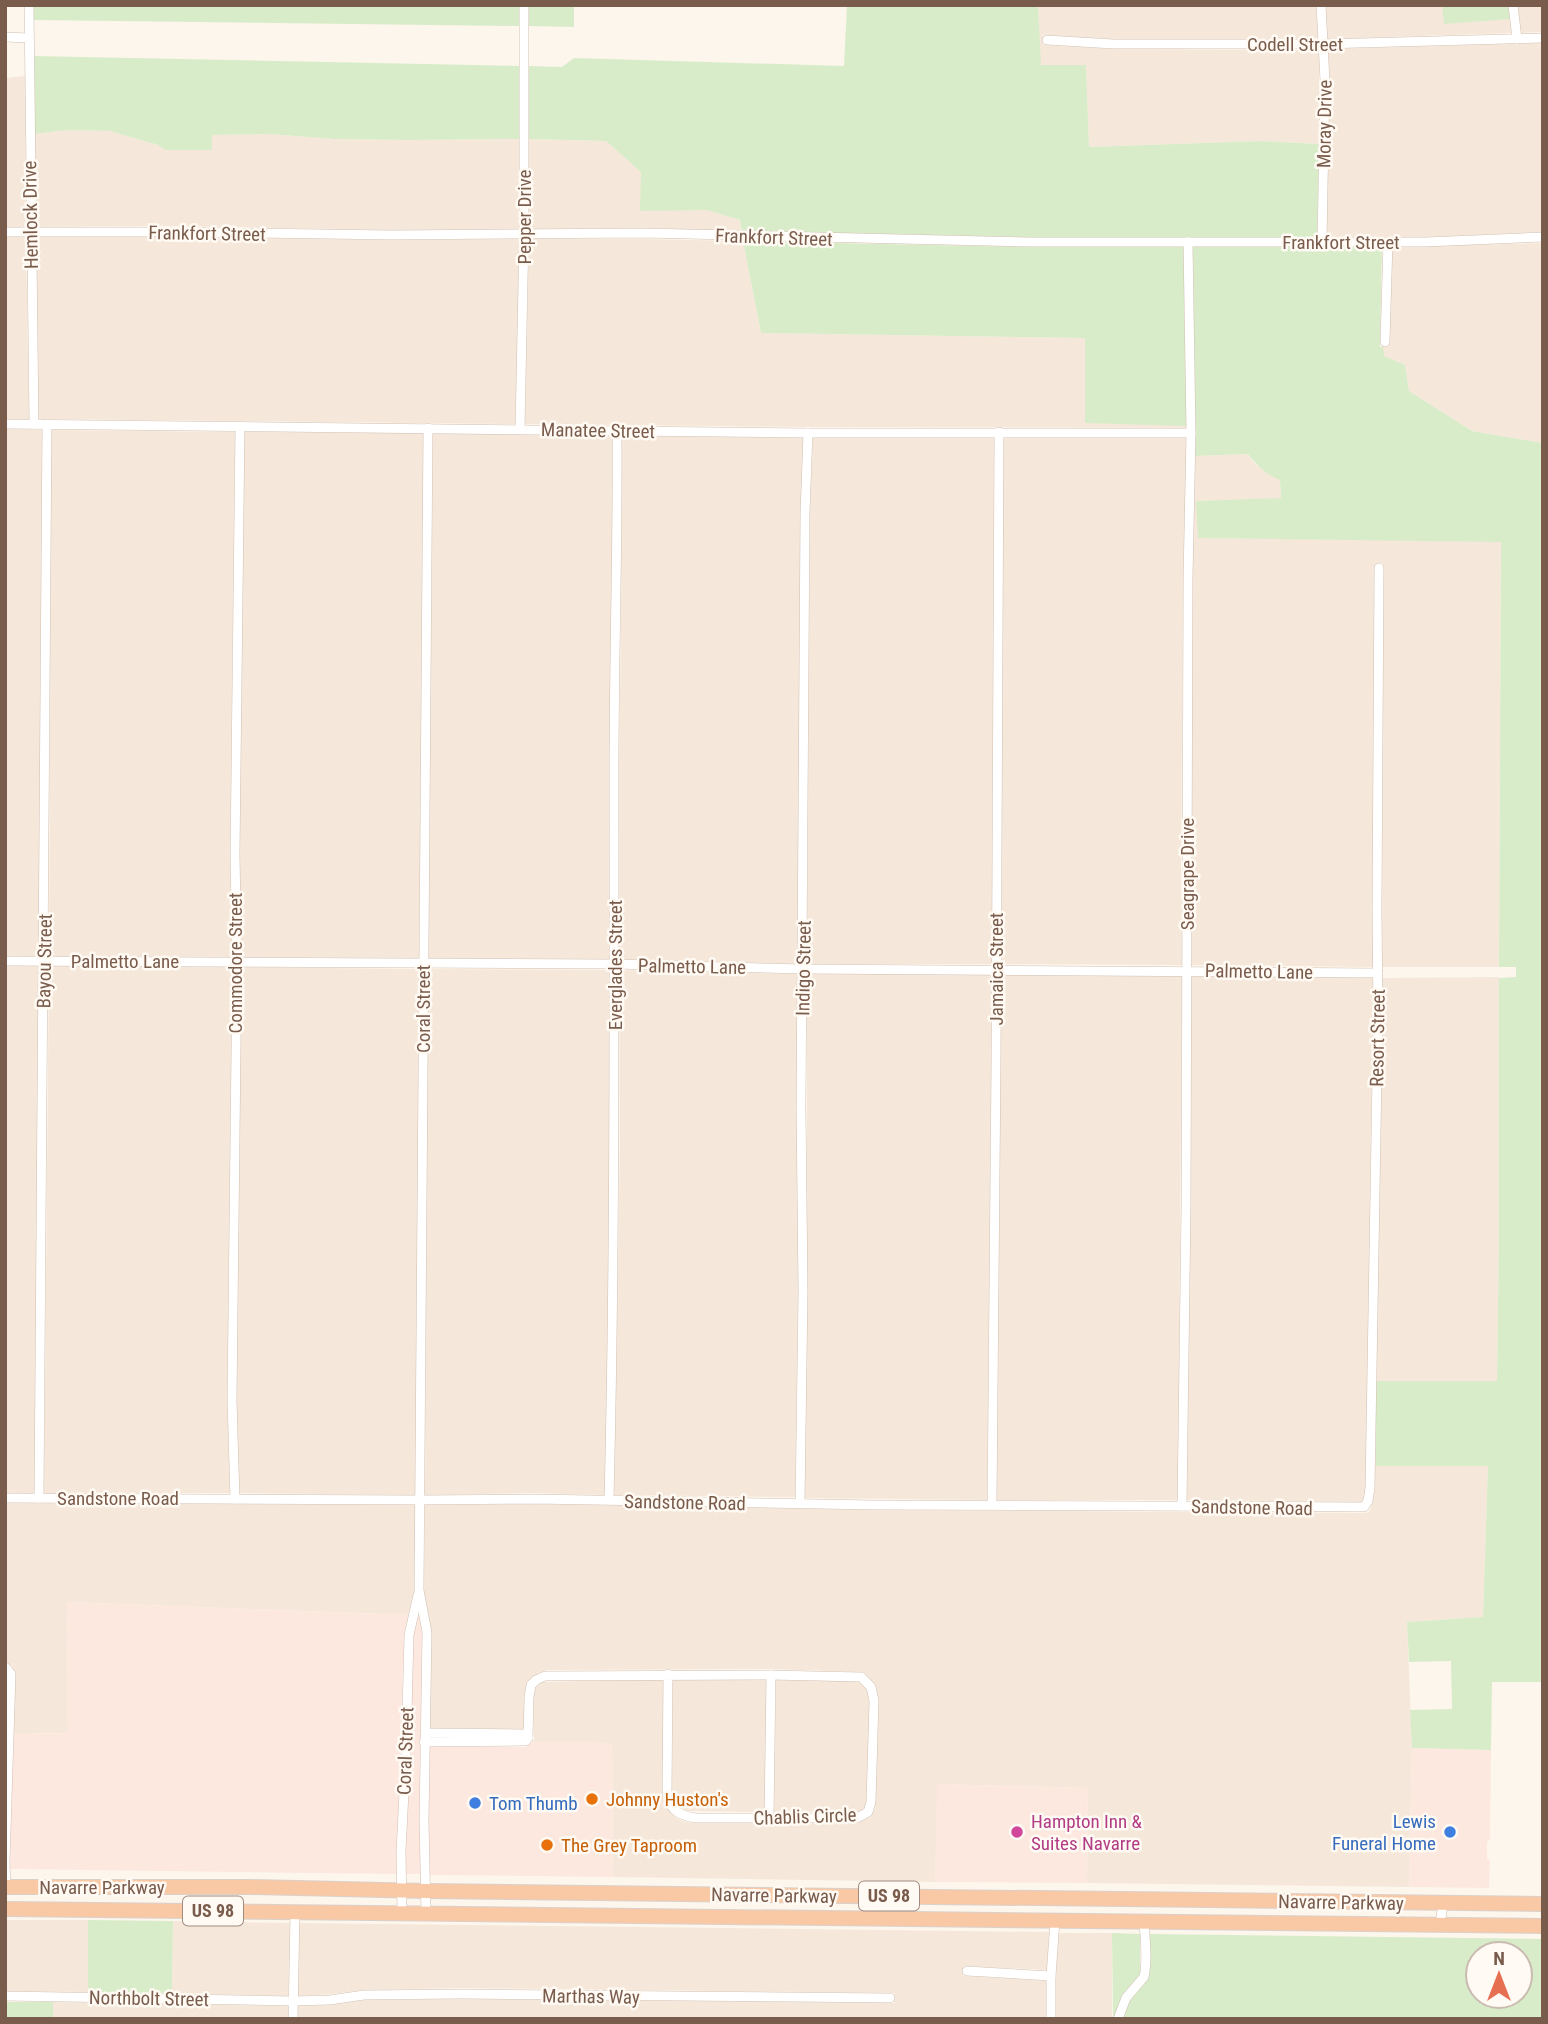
<svg xmlns="http://www.w3.org/2000/svg" width="1548" height="2024" font-family="'Roboto Condensed',sans-serif">
<style>
.residential{fill:#f5e8da}
.commercial{fill:#fde8e0}
.green{fill:#d8ecc9;fill-rule:evenodd}
.lines{fill:none;stroke-linecap:round;stroke-linejoin:round}
.minor-casing{stroke:#d1beb0;stroke-width:10}
.trunk-casing{stroke:#dad1cd;stroke-width:16}
.minor{stroke:#fff;stroke-width:9}
.trunk{stroke:#f9c8a4;stroke-width:14}
.food-dot{fill:#e8710a;stroke:#fffaf3;stroke-width:2.5}
.shop-dot{fill:#3f7fe0;stroke:#fffaf3;stroke-width:2.5}
.hotel-dot{fill:#d1479c;stroke:#fffaf3;stroke-width:2.5}
.labels{text-anchor:middle;stroke-width:5;stroke-linejoin:round;paint-order:stroke}
.shield{fill:#fffaf3;stroke:#a28b7f;stroke-width:2}
.shield-label{font-size:18px;font-weight:bold;fill:#7a5c4d}
.street-label{font-size:19px;fill:#7a5c4d;stroke:#fffaf3}
.food-label{font-size:19px;fill:#c56008;stroke:#fffaf3;text-anchor:start}
.shop-label{font-size:19px;fill:#366cbe;stroke:#fffaf3;text-anchor:start}
.hotel-label{font-size:19px;fill:#b23c85;stroke:#fffaf3;text-anchor:start}
</style>
<rect width="100%" height="100%" fill="#fdf6ec"/>
<!-- residential -->
<g class="residential">
<polygon points="1038,5 1316,5 1318,39 1113,39 1043,35 1043,45 1113,49 1319,50 1319,144 1261,141 1089,147 1086,66 1040,65"/>
<polygon points="1325,5 1442,5 1444,23 1510,19 1512,33 1327,39"/>
<polygon points="1517,5 1543,5 1543,32 1521,33"/>
<polygon points="1543,43 1543,232 1426,237 1326,237 1329,81 1328,49"/>
<polygon points="25,76 26,227 5,227 5,78"/>
<polygon points="68,130 110,131 158,145 165,150 211,150 211,135 269,134 335,139 409,140 520,139 520,229 391,230 174,226 35,227 34,134"/>
<polygon points="529,139 606,141 641,172 641,210 707,210 740,220 742,231 644,228 529,229"/>
<polygon points="5,237 26,237 29,419 5,419"/>
<polygon points="35,237 174,237 391,240 520,239 515,424 38,419"/>
<polygon points="529,239 643,239 743,241 761,333 1085,338 1187,426 1187,428 808,427 525,424"/>
<polygon points="1543,243 1543,443 1472,431 1409,391 1405,365 1383,356 1383,347 1389,347 1392,247"/>
<polygon points="5,429 42,430 40,956 5,956"/>
<polygon points="51,430 235,432 230,855 232,957 49,956"/>
<polygon points="244,432 424,433 419,958 241,957 239,855"/>
<polygon points="433,433 613,436 612,622 610,765 610,959 428,958"/>
<polygon points="622,436 803,438 798,964 619,959 619,765 621,622"/>
<polygon points="994,437 992,964 807,964 810,514 813,438"/>
<polygon points="1003,437 1187,438 1183,578 1181,866 1182,965 1001,964"/>
<polygon points="1248,454 1255,464 1280,480 1281,499 1197,501 1199,538 1501,541 1499,967 1382,967 1383,563 1375,564 1373,967 1191,965 1190,866 1192,578 1195,456"/>
<polygon points="5,966 40,966 35,1493 5,1493"/>
<polygon points="49,966 232,967 227,1400 230,1493 44,1493"/>
<polygon points="241,967 419,969 416,1495 239,1493 236,1400"/>
<polygon points="428,969 610,970 611,1144 605,1495 534,1493 425,1495"/>
<polygon points="619,970 798,974 798,1292 795,1497 614,1495 620,1144"/>
<polygon points="807,974 992,974 987,1500 804,1498 807,1292"/>
<polygon points="1001,974 1182,976 1178,1500 996,1500"/>
<polygon points="1191,976 1373,978 1366,1488 1362,1502 1187,1500"/>
<polygon points="1499,977 1499,1227 1497,1381 1376,1381 1382,978"/>
<polygon points="1375,1408 1376,1465 1488,1466 1483,1617 1407,1622 1412,1748 1409,1887 1087,1883 1088,1788 938,1784 935,1882 613,1877 612,1743 533,1742 534,1739 533,1698 535,1688 542,1682 664,1679 663,1796 667,1808 676,1818 685,1822 696,1823 857,1823 871,1817 875,1809 879,1700 874,1684 866,1674 861,1672 767,1669 548,1670 538,1673 527,1684 524,1697 524,1729 429,1728 431,1632 424,1590 425,1505 534,1504 874,1510 1366,1513 1370,1511 1375,1488"/>
<polygon points="5,1503 416,1505 415,1589 409,1615 67,1602 68,1733 13,1734 15,1674 12,1666 5,1662"/>
<polygon points="673,1679 767,1680 765,1812 687,1811 680,1808 674,1802 672,1794"/>
<polygon points="776,1680 849,1681 862,1683 867,1689 870,1702 867,1801 865,1808 860,1812 774,1812"/>
<polygon points="5,1920 88,1920 88,1992 5,1991"/>
<polygon points="173,1921 290,1923 288,1996 172,1993"/>
<polygon points="299,1923 1049,1932 1047,1970 964,1966 963,1976 1047,1981 1047,2019 297,2019 297,2006 331,2005 364,2000 461,1999 894,2003 894,1993 811,1992 461,1988 364,1990 330,1994 298,1996"/>
<polygon points="1058,1933 1112,1933 1112,2019 1056,2019 1056,1976"/>
<polygon points="53,2002 288,2006 288,2019 53,2019"/>
</g>
<!-- commercial -->
<g class="commercial">
<polygon points="67,1602 409,1615 404,1635 396,1874 10,1869 13,1734 68,1733"/>
<polygon points="418,1616 419,1616 422,1632 419,1821 421,1874 405,1874 413,1636"/>
<polygon points="533,1742 612,1743 613,1877 430,1875 428,1821 429,1747 526,1747"/>
<polygon points="1412,1748 1491,1750 1490,1839 1487,1842 1487,1858 1490,1861 1489,1888 1409,1887"/>
<polygon points="937,1784 1088,1788 1087,1883 935,1882"/>
</g>
<!-- green -->
<g class="green">
<polygon points="33,5 519,5 520,26 33,20"/>
<polygon points="528,5 574,5 574,27 529,26"/>
<polygon points="847,5 1038,5 1041,65 1086,65 1089,147 1261,141 1319,144 1317,237 1029,237 742,231 740,220 707,210 640,211 641,172 606,141 529,139 529,66 562,67 574,58 844,66"/>
<polygon points="1442,5 1508,5 1510,19 1444,24"/>
<polygon points="33,56 520,66 520,139 409,140 335,139 269,134 212,135 212,150 165,150 158,145 110,131 68,130 34,134"/>
<polygon points="743,241 1029,247 1184,247 1187,426 1085,423 1085,338 761,333"/>
<path d="M1193 247H1382L1380 347H1383L1384 356 1405 365 1409 391 1472 431 1543 443V1682H1492L1491 1750 1412 1748 1410 1710 1452 1709 1451 1661 1409 1662 1407 1622 1483 1617 1488 1466H1376V1381H1497L1499 1227V978L1516 977V967H1499L1501 542 1198 538 1196 501 1281 498 1280 480C1266 474 1257 466 1248 454L1195 456Z"/>
<polygon points="88,1920 173,1921 172,1993 88,1992"/>
<polygon points="1112,1933 1140,1934 1140,1974 1122,1995 1113,2019"/>
<path d="M1149 1934 1543 1939V2019H1122L1129 2001 1148 1979 1150 1949ZM1478 1954H1520V1996H1478Z"/>
<rect x="5" y="2002" width="48" height="17"/>
</g>
<g class="lines">
<defs>
<g id="minor">
<polyline points="29,5 34,424"/>
<polyline points="1321,5 1325,81 1322,242"/>
<polyline points="1513,5 1517,39"/>
<polyline points="5,37 29,38"/>
<polyline points="1047,40 1113,44 1323,44 1543,38"/>
<polyline points="5,232 174,232 391,235 643,233 1029,242 1426,242 1543,237"/>
<polyline points="1385,342 1388,242"/>
<polyline points="5,424 808,433 1191,433"/>
<polyline points="520,429 524,234 524,5"/>
<polyline points="5,961 614,964 803,969 1378,973"/>
<polyline points="5,1498 421,1500 534,1499 874,1505 1364,1507 1368,1501 1370,1488 1378,1016 1377,910 1379,568"/>
<polyline points="39,1498 47,424"/>
<polyline points="235,1499 232,1400 237,962 235,855 240,426"/>
<path d="M609 1500C615 1257 614 1013 614 769 614 656 618 543 617 430"/>
<polyline points="800,1503 803,1292 801,1106 805,514 808,433"/>
<polyline points="992,1505 996,1063 999,432"/>
<polyline points="1182,1506 1186,1207 1188,578 1191,433 1188,242"/>
<polyline points="5,1667 11,1674 5,1862 6,1887"/>
<polyline points="425,1733 525,1734 528,1738"/>
<path d="M528 1738 529 1697 531 1685 536 1680 545 1676 771 1675 861 1677 871 1687 874 1701 871 1802 868 1812 857 1818H696C681 1816 670 1811 667 1795L668 1674"/>
<polyline points="424,1742 526,1741 528,1738"/>
<polyline points="769,1818 771,1675"/>
<polyline points="402,1913 401,1851 406,1753 409,1635 418,1595"/>
<polyline points="426,1913 424,1821 427,1632 419,1590 428,428"/>
<polyline points="1440,1925 1443,1903"/>
<polyline points="967,1971 1051,1976"/>
<polyline points="5,1996 293,2001 330,2000 364,1995 461,1994 890,1998"/>
<polyline points="293,2019 295,1912"/>
<polyline points="1051,2019 1051,1976 1055,1920"/>
<path d="M1118 2019 1126 1998 1144 1977C1148 1959 1145 1940 1144 1921"/>
</g>
<g id="trunk">
<polyline points="5,1887 250,1887 426,1891 1543,1904"/>
<polyline points="5,1909 1543,1926"/>
</g>
</defs>
<!-- minor casing -->
<use href="#minor" class="minor-casing"/>
<!-- trunk casing -->
<use href="#trunk" class="trunk-casing"/>
<!-- minor -->
<use href="#minor" class="minor"/>
<!-- trunk -->
<use href="#trunk" class="trunk"/>
</g>
<!-- markers -->
<g class="food-dot">
<circle cx="592" cy="1799" r="7"/>
<circle cx="547" cy="1845" r="7"/>
</g>
<g class="shop-dot">
<circle cx="475" cy="1803" r="7"/>
<circle cx="1450" cy="1832" r="7"/>
</g>
<circle class="hotel-dot" cx="1017" cy="1832" r="7"/>
<g class="labels">
<!-- shield labels -->
<g class="shield">
<rect x="859" y="1881.5" width="60" height="29" rx="5"/>
<rect x="183" y="1896.5" width="60" height="29" rx="5"/>
</g>
<g class="shield-label">
<text x="889" y="1902">US 98</text>
<text x="213" y="1917">US 98</text>
</g>
<!-- street labels -->
<g class="street-label">
<text x="1295" y="51">Codell Street</text>
<text transform="translate(1324 124) rotate(-89)" y="7">Moray Drive</text>
<text transform="translate(30 215) rotate(-91)" y="7">Hemlock Drive</text>
<text transform="translate(524 217) rotate(-90)" y="7">Pepper Drive</text>
<text transform="translate(207 233) rotate(1)" y="7">Frankfort Street</text>
<text transform="translate(774 237) rotate(2)" y="7">Frankfort Street</text>
<text x="1341" y="249">Frankfort Street</text>
<text transform="translate(598 430) rotate(1)" y="7">Manatee Street</text>
<text transform="translate(1187 874) rotate(-90)" y="7">Seagrape Drive</text>
<text transform="translate(44 961) rotate(-89)" y="7">Bayou Street</text>
<text x="125" y="968">Palmetto Lane</text>
<text transform="translate(235 963) rotate(-90)" y="7">Commodore Street</text>
<text transform="translate(615 965) rotate(-90)" y="7">Everglades Street</text>
<text transform="translate(692 966) rotate(1)" y="7">Palmetto Lane</text>
<text transform="translate(803 968) rotate(-89)" y="7">Indigo Street</text>
<text transform="translate(996 969) rotate(-90)" y="7">Jamaica Street</text>
<text transform="translate(1259 971) rotate(1)" y="7">Palmetto Lane</text>
<text transform="translate(423 1009) rotate(-90)" y="7">Coral Street</text>
<text transform="translate(1377 1038) rotate(-89)" y="7">Resort Street</text>
<text x="118" y="1505">Sandstone Road</text>
<text transform="translate(685 1502) rotate(1)" y="7">Sandstone Road</text>
<text transform="translate(1252 1507) rotate(1)" y="7">Sandstone Road</text>
<text transform="translate(405 1751) rotate(-88)" y="7">Coral Street</text>
<text transform="translate(805 1816) rotate(-2)" y="7">Chablis Circle</text>
<text x="102" y="1894">Navarre Parkway</text>
<text transform="translate(774 1895) rotate(1)" y="7">Navarre Parkway</text>
<text transform="translate(1341 1902) rotate(1)" y="7">Navarre Parkway</text>
<text transform="translate(591 1996) rotate(1)" y="7">Marthas Way</text>
<text transform="translate(149 1998) rotate(1)" y="7">Northbolt Street</text>
</g>
<!-- food labels -->
<g class="food-label">
<text x="606" y="1806">Johnny Huston's</text>
<text x="561" y="1852">The Grey Taproom</text>
</g>
<!-- shop labels -->
<g class="shop-label">
<text x="489" y="1810">Tom Thumb</text>
<text x="1436" y="1828" text-anchor="end">Lewis<tspan x="1436" dy="22">Funeral Home</tspan></text>
</g>
<!-- hotel labels -->
<g class="hotel-label">
<text x="1031" y="1828">Hampton Inn &amp;<tspan x="1031" dy="22">Suites Navarre</tspan></text>
</g>
</g>
<!-- border -->
<rect width="1548" height="2024" fill="none" stroke="#7a5c4d" stroke-width="14"/>
<!-- north arrow -->
<g transform="translate(1499 1975)"><circle r="33" fill="#fffaf3" stroke="#cabbb1" stroke-width="2"/>
<path d="M0-5L12 26L0 18L-12 26Z" fill="#e76f51"/>
<text y="-10" font-size="19" font-weight="bold" text-anchor="middle" fill="#7a5c4d">N</text>
</g>
</svg>
